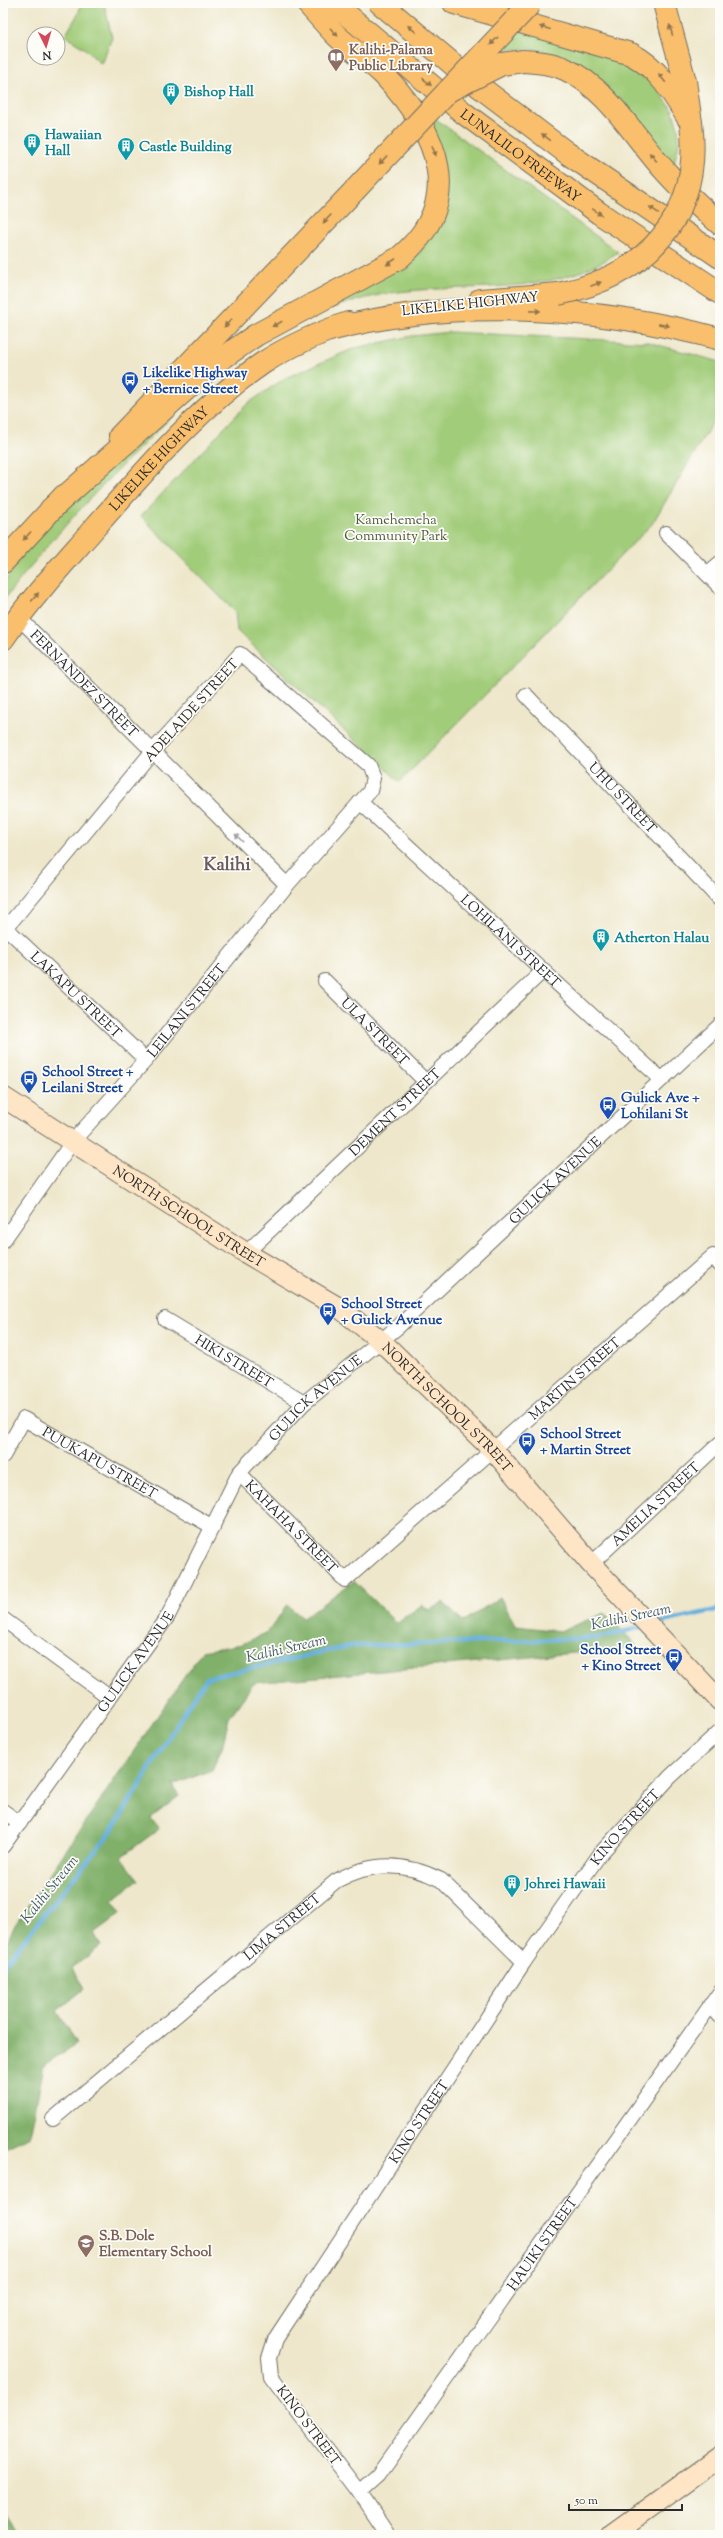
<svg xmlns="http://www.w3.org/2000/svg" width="723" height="2538" font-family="'Sorts Mill Goudy',serif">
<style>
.green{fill:#a1cc79;stroke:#667c52}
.forest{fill:#80b069;stroke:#566e4a}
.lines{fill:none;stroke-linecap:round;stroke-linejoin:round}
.stream{stroke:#66b0de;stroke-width:4.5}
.minor-casing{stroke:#6f6d63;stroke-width:16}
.secondary-casing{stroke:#6f6d63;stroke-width:22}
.primary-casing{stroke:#6f6d63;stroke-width:24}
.trunk-casing{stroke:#6f6d63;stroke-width:24}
.motorway-casing{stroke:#6f6d63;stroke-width:24}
.minor{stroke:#fff;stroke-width:14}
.secondary{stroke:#fde5c5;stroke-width:20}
.primary{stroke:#f9bf6d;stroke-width:22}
.trunk{stroke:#f9bf6d;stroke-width:22}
.motorway{stroke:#f9bf6d;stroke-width:22}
.primary-bridge-casing{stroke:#6f6d63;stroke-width:24;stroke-linecap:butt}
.trunk-bridge-casing{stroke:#6f6d63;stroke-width:24;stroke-linecap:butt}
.motorway-bridge-casing{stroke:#6f6d63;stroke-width:24;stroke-linecap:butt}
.primary-bridge{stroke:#f9bf6d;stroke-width:22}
.trunk-bridge{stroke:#f9bf6d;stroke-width:22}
.motorway-bridge{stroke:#f9bf6d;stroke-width:22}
.oneway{fill:#92754c}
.oneway2{fill:#a0a0a0}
.labels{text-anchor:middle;stroke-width:3.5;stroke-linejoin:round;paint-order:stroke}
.education-label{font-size:14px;font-weight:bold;fill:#785e54;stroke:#fdfcf7;text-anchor:start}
.culture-label{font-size:14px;font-weight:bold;fill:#0d838f;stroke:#fdfcf7;text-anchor:start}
.street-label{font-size:14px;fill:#2b2b2b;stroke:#fdfcf7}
.transit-label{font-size:14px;font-weight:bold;fill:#164399;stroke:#fdfcf7;text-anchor:start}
.park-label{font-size:14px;fill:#4e5b42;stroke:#fdfcf7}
.water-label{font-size:15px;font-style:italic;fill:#405a6a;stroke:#fdfcf7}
.district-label{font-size:18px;font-weight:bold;fill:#6b5a60;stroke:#fdfcf7}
</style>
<rect width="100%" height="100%" fill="#fdfcf7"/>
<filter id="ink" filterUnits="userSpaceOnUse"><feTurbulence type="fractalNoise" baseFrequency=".025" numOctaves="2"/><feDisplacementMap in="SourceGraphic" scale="8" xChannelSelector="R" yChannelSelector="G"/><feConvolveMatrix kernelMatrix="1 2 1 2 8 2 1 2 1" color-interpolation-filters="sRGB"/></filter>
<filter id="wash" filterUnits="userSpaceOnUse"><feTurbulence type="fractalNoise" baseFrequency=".012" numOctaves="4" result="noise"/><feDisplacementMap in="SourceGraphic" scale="16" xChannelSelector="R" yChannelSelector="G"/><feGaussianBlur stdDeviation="0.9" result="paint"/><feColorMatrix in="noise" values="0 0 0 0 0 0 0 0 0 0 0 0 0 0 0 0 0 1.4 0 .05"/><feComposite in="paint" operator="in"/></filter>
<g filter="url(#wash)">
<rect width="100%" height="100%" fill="#eee7cb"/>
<!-- green -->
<g class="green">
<polygon points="81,3 104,3 112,38 101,64 84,48 65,36 79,12"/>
<path d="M517 29 595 50 644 71 672 109 678 127 679 144 673 167 559 56C538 47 517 48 495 51Z"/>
<path d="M433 117 618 252C550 301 458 280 379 295 337 304 292 320 255 343 234 355 216 376 199 392 128 456 61 525 3 601V584L30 542 212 361 374 270 432 209 429 132Z"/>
<polygon points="450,332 648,342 720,362 720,410 652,524 400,782 237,631 235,612 141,516 247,404 285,378 355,348 412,336"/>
</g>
<!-- forest -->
<g class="forest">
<polygon points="354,1581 396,1623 422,1605 430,1610 443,1602 463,1622 500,1597 516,1626 560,1631 605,1613 638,1647 254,1683 229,1718 222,1748 212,1770 173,1785 179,1796 151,1818 159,1829 121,1857 139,1880 112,1900 121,1913 94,1933 101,1946 72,1968 84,1989 57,2011 77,2043 44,2065 30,2136 3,2149 3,1950 15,1925 202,1651 242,1644 268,1632 287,1605 303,1618"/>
<polygon points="3,2509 18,2535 3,2535"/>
</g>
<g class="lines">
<!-- stream -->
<g class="stream">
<polyline points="654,1624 720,1609"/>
<polyline points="3,1966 113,1829 184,1712 207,1678 350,1646 597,1638 643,1627"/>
</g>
</g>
</g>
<g filter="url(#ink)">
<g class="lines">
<defs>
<g id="minor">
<polyline points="666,533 720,587"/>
<polyline points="708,573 720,563"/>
<path id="s1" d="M18 617 287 885"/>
<path id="s2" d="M526 695 720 900"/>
<path id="s3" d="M360 802 661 1079"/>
<path id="s4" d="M325 981 425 1081"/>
<path id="s5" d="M3 1241 73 1141 146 1060 287 885 370 791 373 778 368 765 240 654 152 752 6 928 146 1060"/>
<path id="s6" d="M246 1253 544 970"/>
<path id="s7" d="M165 1319 304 1403"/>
<path id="s8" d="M3 1456 24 1419 213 1527"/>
<path id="s9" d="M239 1473 345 1580 713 1256 720 1265"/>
<path id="s10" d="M591 1564 720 1443"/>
<polyline points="3,1619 109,1697"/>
<polyline points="3,1811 20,1823"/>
<path id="s11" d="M3 1846 168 1616 239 1473 304 1403 399 1326 720 1025"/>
<polyline points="710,2005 720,2016"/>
<path id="s12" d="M53 2119 336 1881C372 1861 405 1862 441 1880L524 1962"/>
<path id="s13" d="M359 2492 378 2475 720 1992"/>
<path id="s14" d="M388 2535 359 2492 271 2376 269 2358 275 2339 524 1962 600 1854 670 1777 720 1731"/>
</g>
<g id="secondary">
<path id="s15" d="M3 1097 246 1253 341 1309 381 1341 494 1451 591 1564 720 1701"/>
<polyline points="612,2535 720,2457"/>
</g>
<polyline id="primary" points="664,3 685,81 691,123"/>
<g id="trunk">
<polyline points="480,300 558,294"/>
<polyline points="120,436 354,191"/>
<polyline points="3,562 64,496"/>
<path id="s16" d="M3 639C31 598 65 562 97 525 148 468 200 406 263 363 289 346 319 333 348 323"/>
</g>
<g id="motorway">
<path id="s17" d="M333 3 465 114 599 213 720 293"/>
<polyline points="380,3 480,87 567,153 720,257"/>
<path d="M454 3 631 54C660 69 674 95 691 123"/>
<path d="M523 61C538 62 552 63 565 69 609 89 635 139 667 173 683 191 702 208 720 224"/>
<path d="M330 330C453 297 598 306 720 339"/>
<path d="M51 509 218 361 256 335 399 258C468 201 437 132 385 76 371 61 351 50 336 35 326 25 317 14 307 3"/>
</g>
</defs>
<!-- minor casing -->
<use href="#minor" class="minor-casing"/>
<!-- secondary casing -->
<use href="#secondary" class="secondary-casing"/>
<!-- primary casing -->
<use href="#primary" class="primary-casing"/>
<!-- trunk casing -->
<use href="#trunk" class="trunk-casing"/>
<!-- motorway casing -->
<use href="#motorway" class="motorway-casing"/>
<!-- minor -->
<use href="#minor" class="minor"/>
<!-- secondary -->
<use href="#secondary" class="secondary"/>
<!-- primary -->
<use href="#primary" class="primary"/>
<!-- trunk -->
<use href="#trunk" class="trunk"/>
<!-- motorway -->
<use href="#motorway" class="motorway"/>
<defs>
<polyline id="primary-bridge" points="448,91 531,3"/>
<g id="trunk-bridge">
<polyline points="354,191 448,91"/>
<path d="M558 294C646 276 703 216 691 123"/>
</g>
<polyline id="motorway-bridge" points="448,91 502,64 523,61"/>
</defs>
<!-- primary-bridge casing -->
<use href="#primary-bridge" class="primary-bridge-casing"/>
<!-- trunk-bridge casing -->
<use href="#trunk-bridge" class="trunk-bridge-casing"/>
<!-- motorway-bridge casing -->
<use href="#motorway-bridge" class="motorway-bridge-casing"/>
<!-- primary-bridge -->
<use href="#primary-bridge" class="primary-bridge"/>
<!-- trunk-bridge -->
<use href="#trunk-bridge" class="trunk-bridge"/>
<!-- motorway-bridge -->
<use href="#motorway-bridge" class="motorway-bridge"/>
</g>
<!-- one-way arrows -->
<defs><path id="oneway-solid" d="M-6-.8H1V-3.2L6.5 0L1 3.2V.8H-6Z"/></defs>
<g class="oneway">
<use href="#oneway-solid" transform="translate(545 28) rotate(-165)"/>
<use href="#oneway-solid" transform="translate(412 29) rotate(-140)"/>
<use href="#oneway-solid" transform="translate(671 30) rotate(-106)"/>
<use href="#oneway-solid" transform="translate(334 32) rotate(46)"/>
<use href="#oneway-solid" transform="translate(494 41) rotate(134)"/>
<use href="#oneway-solid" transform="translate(662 78) rotate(-128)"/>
<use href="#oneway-solid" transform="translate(427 82) rotate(40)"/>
<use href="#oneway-solid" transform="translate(546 137) rotate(-143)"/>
<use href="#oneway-solid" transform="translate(434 151) rotate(70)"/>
<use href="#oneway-solid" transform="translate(653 157) rotate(-130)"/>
<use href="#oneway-solid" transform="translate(383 160) rotate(133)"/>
<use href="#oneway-solid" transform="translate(654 210) rotate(-145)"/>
<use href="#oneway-solid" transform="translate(597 212) rotate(35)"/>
<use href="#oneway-solid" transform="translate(327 219) rotate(134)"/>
<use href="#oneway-solid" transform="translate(391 262) rotate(147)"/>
<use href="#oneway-solid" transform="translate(596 284) rotate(-21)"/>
<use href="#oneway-solid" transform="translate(535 311) rotate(1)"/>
<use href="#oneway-solid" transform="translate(228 323) rotate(134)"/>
<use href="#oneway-solid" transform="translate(277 324) rotate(152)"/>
<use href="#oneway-solid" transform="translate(664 325) rotate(11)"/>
<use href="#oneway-solid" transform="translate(27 536) rotate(132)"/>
<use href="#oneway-solid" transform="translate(35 597) rotate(-50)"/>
</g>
<use class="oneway2" href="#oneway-solid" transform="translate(239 838) rotate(-135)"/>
</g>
<!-- icons -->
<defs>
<symbol id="library-pin" viewBox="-11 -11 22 30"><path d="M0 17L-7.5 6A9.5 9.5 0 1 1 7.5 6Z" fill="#8d6e63" stroke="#fdfcf7"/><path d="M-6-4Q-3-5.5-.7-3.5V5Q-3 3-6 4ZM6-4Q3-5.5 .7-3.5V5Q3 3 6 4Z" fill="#fff"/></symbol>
<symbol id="building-pin" viewBox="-11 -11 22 30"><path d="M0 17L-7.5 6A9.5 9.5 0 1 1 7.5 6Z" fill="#0f9aa8" stroke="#fdfcf7"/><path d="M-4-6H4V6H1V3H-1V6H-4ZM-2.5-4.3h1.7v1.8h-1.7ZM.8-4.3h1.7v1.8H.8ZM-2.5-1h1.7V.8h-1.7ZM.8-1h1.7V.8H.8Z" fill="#fff"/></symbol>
<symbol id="bus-pin" viewBox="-11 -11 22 30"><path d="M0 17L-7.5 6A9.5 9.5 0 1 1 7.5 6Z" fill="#1a4fb4" stroke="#fdfcf7"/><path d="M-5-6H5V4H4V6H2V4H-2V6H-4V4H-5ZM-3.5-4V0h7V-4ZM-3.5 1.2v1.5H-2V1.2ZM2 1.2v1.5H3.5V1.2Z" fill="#fff"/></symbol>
<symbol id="school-pin" viewBox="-11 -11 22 30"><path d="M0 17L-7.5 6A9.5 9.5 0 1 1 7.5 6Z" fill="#8d6e63" stroke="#fdfcf7"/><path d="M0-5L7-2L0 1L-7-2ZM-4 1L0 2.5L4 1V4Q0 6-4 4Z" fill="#fff"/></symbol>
</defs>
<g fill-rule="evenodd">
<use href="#library-pin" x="326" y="47" width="20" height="27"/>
<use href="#building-pin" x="161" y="81" width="20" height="27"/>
<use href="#building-pin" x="22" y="132" width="20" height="27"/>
<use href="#building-pin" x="116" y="136" width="20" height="27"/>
<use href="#bus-pin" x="120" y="370" width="20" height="27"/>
<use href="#building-pin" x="591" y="927" width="20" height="27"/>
<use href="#bus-pin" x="19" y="1069" width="20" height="27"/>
<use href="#bus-pin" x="598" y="1095" width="20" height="27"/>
<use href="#bus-pin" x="318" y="1301" width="20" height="27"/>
<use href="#bus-pin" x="517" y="1431" width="20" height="27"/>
<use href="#bus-pin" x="664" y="1647" width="20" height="27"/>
<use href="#building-pin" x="502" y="1873" width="20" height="27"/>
<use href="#school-pin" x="76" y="2233" width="20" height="27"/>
</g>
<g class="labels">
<!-- education labels -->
<g class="education-label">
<text x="349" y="54">Kalihi-Pālama<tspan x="349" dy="16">Public Library</tspan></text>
<text x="99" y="2240">S.B. Dole<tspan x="99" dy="16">Elementary School</tspan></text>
</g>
<!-- culture labels -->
<g class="culture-label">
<text x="184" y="96">Bishop Hall</text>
<text x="45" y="139">Hawaiian<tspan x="45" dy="16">Hall</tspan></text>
<text x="139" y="151">Castle Building</text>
<text x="614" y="942">Atherton Halau</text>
<text x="525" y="1888">Johrei Hawaii</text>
</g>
<!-- street labels -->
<g class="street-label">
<text dy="5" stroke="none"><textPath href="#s17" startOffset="242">LUNALILO FREEWAY</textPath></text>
<text transform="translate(470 303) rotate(-6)" y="5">LIKELIKE HIGHWAY</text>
<text dy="5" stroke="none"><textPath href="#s16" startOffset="239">LIKELIKE HIGHWAY</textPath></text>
<text dy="5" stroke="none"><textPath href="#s1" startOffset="94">FERNANDEZ STREET</textPath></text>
<text transform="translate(191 710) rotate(-48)" y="5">ADELAIDE STREET</text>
<text dy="5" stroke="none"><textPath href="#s2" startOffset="141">UHU STREET</textPath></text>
<text dy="5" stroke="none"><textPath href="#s3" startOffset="205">LOHILANI STREET</textPath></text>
<text dy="5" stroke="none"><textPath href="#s5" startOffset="1235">LAKAPU STREET</textPath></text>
<text dy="5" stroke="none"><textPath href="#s5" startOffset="295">LEILANI STREET</textPath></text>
<text dy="5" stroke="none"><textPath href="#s4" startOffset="71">ULA STREET</textPath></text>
<text dy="5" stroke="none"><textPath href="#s6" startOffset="205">DEMENT STREET</textPath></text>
<text dy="5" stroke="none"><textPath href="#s11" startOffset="874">GULICK AVENUE</textPath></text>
<text dy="5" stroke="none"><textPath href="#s15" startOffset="221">NORTH SCHOOL STREET</textPath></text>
<text dy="5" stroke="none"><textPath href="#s7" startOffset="81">HIKI STREET</textPath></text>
<text dy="5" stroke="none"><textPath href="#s9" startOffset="456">MARTIN STREET</textPath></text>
<text dy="5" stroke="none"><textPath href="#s11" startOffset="550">GULICK AVENUE</textPath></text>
<text dy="5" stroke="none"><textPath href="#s15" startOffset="544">NORTH SCHOOL STREET</textPath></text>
<text dy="5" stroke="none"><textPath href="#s8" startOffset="130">PUUKAPU STREET</textPath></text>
<text dy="5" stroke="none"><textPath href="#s10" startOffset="88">AMELIA STREET</textPath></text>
<text dy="5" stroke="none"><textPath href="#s9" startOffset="75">KAHAHA STREET</textPath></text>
<text dy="5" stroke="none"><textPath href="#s11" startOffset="227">GULICK AVENUE</textPath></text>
<text dy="5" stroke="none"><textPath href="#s14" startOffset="856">KINO STREET</textPath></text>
<text dy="5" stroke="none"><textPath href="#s12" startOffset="299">LIMA STREET</textPath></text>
<text dy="5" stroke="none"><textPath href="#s14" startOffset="496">KINO STREET</textPath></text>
<text dy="5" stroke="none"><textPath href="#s13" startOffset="309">HAUIKI STREET</textPath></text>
<text transform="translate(309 2425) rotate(53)" y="5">KINO STREET</text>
</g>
<!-- transit labels -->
<g class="transit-label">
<text x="143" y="377">Likelike Highway<tspan x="143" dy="16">+ Bernice Street</tspan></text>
<text x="42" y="1076">School Street +<tspan x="42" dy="16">Leilani Street</tspan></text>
<text x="621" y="1102">Gulick Ave +<tspan x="621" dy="16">Lohilani St</tspan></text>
<text x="341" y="1308">School Street<tspan x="341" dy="16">+ Gulick Avenue</tspan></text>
<text x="540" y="1438">School Street<tspan x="540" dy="16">+ Martin Street</tspan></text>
<text x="661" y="1654" text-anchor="end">School Street<tspan x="661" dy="16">+ Kino Street</tspan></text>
</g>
<!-- park labels -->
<g class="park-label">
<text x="396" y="524">Kamehemeha<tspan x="396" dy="16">Community Park</tspan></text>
</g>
<!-- water labels -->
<g class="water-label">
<text transform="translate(631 1616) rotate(-12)" y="5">Kalihi Stream</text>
<text transform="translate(286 1648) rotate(-13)" y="5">Kalihi Stream</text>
<text transform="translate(49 1889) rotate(-51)" y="5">Kalihi Stream</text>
</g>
<!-- district labels -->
<g class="district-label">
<text x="227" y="870">Kalihi</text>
</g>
</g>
<!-- margin -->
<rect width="723" height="2538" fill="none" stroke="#fdfcf7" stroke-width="16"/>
<!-- north arrow -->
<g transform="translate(46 46) rotate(175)"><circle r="19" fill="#fdfcf7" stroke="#a9a8a5"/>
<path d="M0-3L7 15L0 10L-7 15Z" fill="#d1495b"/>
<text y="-6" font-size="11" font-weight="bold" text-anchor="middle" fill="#2b2b2b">N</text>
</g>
<!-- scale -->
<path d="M569 2504v6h113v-6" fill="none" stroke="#2b2b2b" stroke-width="2"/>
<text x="575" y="2504" font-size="12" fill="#2b2b2b" stroke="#fdfcf7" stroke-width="3" paint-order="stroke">50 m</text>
</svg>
